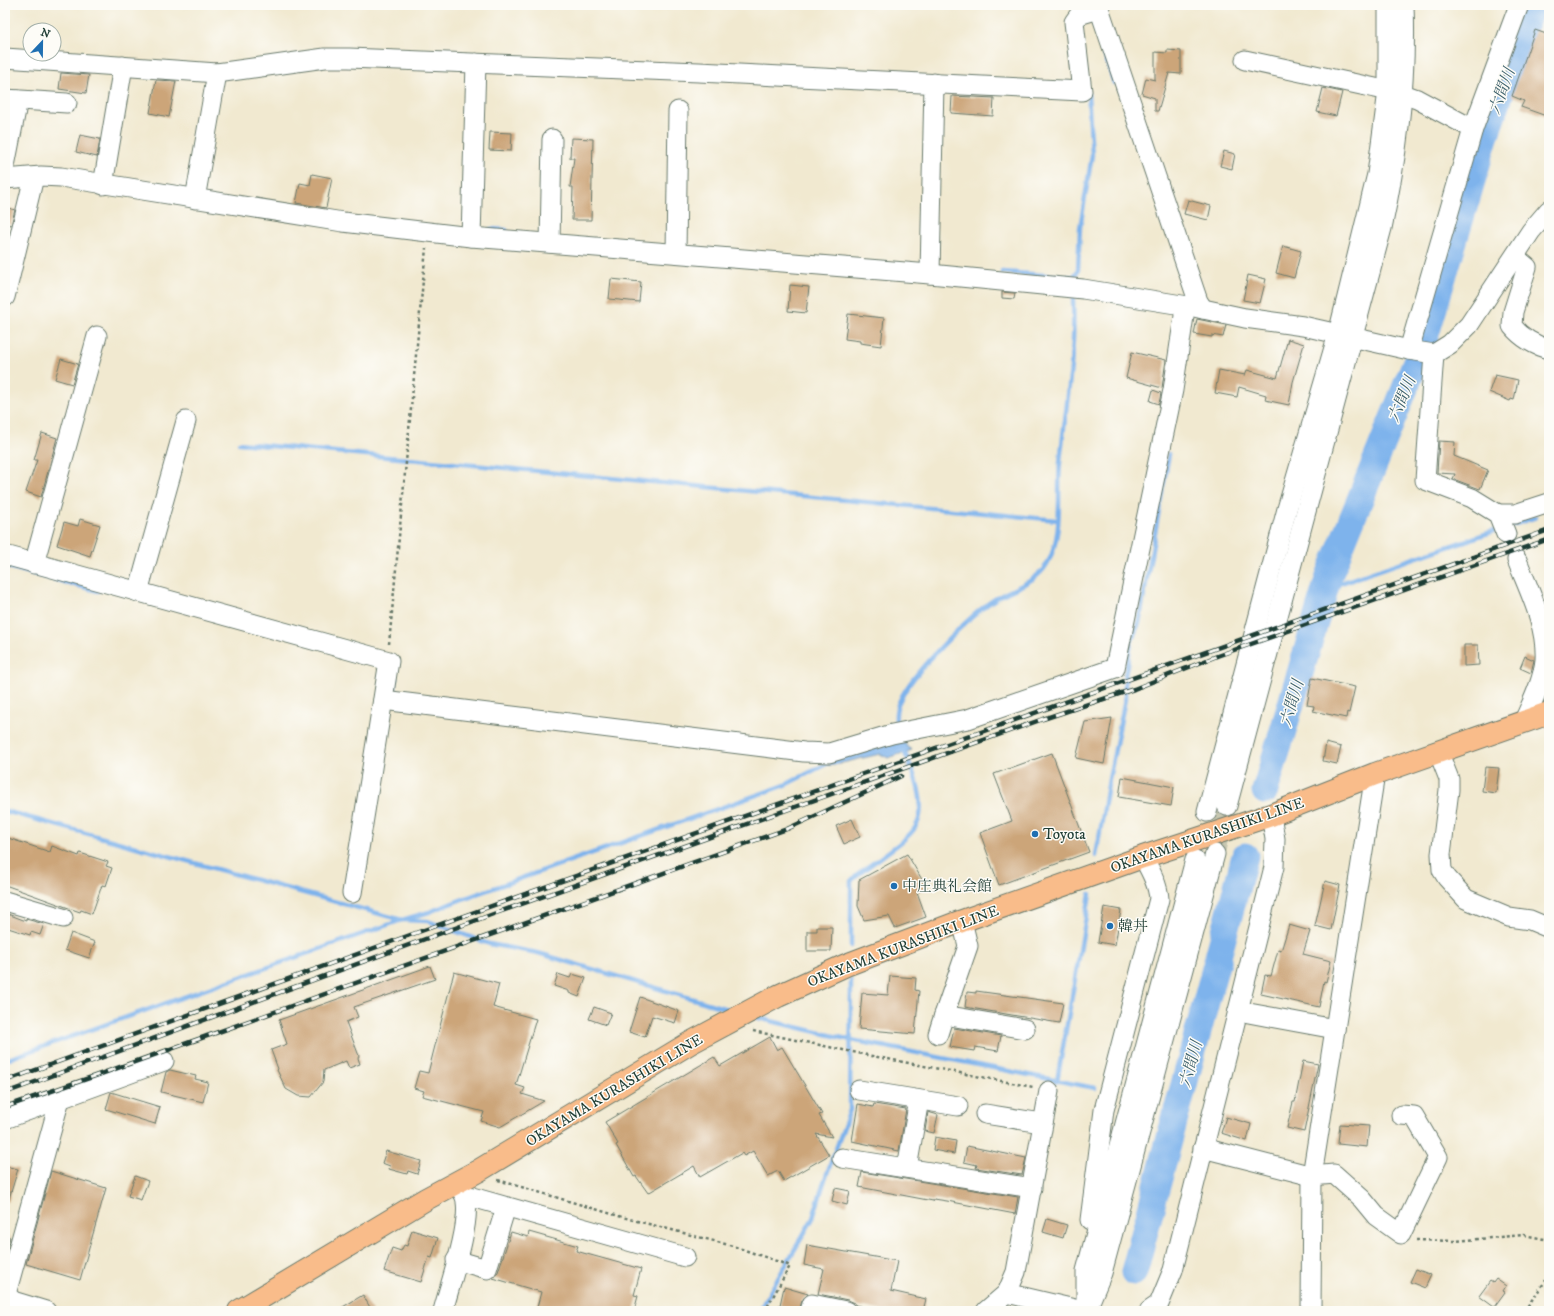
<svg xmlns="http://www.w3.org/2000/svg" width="1554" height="1316" font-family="'IM FELL DW Pica','Noto Serif JP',serif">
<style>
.water{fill:#7eb3ec;stroke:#4e7890}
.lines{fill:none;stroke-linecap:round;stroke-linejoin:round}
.stream{stroke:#7eb3ec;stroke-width:4.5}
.river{stroke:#7eb3ec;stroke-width:27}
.building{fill:#cca579}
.minor-tunnel{stroke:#c7c7b1;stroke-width:19;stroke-dasharray:19 10;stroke-linecap:butt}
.minor-casing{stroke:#68796b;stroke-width:21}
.major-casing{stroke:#68796b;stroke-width:24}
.path{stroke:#68796b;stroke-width:2.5;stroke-dasharray:3 3;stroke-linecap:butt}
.minor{stroke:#fff;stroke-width:19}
.major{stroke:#f9bc8a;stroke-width:22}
.rail-casing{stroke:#1f3d34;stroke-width:4.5}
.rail{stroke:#fdfcf7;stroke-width:3;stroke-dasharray:9;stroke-linecap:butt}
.poi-dot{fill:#1f6fb2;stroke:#fdfcf7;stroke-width:1.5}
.labels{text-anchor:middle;stroke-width:3;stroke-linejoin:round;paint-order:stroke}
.poi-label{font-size:15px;fill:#1f3d34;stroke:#fdfcf7;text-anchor:start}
.street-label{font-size:15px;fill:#1f3d34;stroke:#fdfcf7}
.water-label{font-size:16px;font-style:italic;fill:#3c606b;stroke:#fdfcf7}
</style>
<rect width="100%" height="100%" fill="#fdfcf7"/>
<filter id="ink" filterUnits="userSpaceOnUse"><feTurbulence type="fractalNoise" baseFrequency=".025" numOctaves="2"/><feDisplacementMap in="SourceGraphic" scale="8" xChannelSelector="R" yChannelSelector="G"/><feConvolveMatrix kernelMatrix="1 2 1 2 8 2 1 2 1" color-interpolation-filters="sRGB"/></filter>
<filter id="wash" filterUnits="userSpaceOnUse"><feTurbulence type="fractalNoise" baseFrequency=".012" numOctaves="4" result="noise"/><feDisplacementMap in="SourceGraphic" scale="16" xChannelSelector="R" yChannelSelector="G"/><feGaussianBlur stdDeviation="0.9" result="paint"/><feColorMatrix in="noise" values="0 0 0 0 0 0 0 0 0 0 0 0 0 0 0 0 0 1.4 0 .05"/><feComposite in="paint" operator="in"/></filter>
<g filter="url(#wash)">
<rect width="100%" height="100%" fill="#f1e9d0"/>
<!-- water -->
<polygon class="water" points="903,738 907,747 912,750 888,758 880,754 830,766 827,760"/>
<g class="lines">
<!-- stream -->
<g class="stream">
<polyline points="1092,16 1114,83"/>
<polyline points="491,229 506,230"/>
<polyline points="1002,272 1074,277"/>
<polyline points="1073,284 1074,277 1078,270 1080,228 1092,155 1088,94"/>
<polyline points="239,443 1057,520"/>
<polyline points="1507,527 1536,517"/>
<polyline points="5,566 98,591"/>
<polyline points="1326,588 1500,529"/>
<polyline points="393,697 396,679"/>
<path d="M897 729C895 719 895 709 900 700 913 672 969 616 995 599 1012 588 1036 583 1047 564 1064 535 1057 496 1060 463 1064 422 1071 381 1073 340 1074 324 1073 308 1073 292"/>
<polyline points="5,811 402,920 428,921 489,944 538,953 734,1011"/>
<polyline points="1096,856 1109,779 1125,699 1125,675 1132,639 1139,623 1169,454"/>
<path d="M851 946V881C867 864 907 843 916 826 929 804 912 768 902 747"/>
<polyline points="754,1017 851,1040 1095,1088"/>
<polyline points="5,1060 402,920 429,912 468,897 785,785 832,761"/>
<polyline points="1057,1081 1090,894"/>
<polyline points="1166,1107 1178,1110"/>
<polyline points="5,1310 8,1311"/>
<polyline points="759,1311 813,1218 825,1179 850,1110 851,981"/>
</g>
<!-- river -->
<g class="river">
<polyline points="1265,791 1329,576 1423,344 1486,134 1532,5"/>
<polyline points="1134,1272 1245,856"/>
</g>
</g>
<g id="blocks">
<!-- building -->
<g class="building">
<polygon points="1535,30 1549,35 1549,117 1521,107 1524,101 1512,96"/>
<polygon points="1167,50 1181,51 1181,74 1169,73 1158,111 1155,111 1155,98 1142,94 1146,78 1155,80 1155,52 1167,53"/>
<polygon points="61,73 89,75 86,93 59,89"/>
<polygon points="156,80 176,81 169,117 150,113"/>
<polygon points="1323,88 1342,92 1336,116 1317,112"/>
<polygon points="952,96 994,98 993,116 951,113"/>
<polygon points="490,132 512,133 511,151 489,150"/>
<polygon points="80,135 100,139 97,157 76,152"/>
<polygon points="571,138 593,139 591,220 572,220 573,187 570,187 574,158 570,158"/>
<polygon points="1224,151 1235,154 1232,169 1220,166"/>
<polygon points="312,174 332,178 326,208 296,203 300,183 310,185"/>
<polygon points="1188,200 1211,206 1208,220 1184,214"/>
<polygon points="5,207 15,210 11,225 5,223"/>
<polygon points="1283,246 1301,251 1294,278 1276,273"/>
<polygon points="1248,275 1266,279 1260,303 1243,300"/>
<polygon points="611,279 641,282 639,302 609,299"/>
<polygon points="790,285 809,287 806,313 788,311"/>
<polygon points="1002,292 1015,293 1014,299 1002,298"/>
<polygon points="848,314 884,318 881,346 860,343 860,341 845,339"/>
<polygon points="1197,319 1226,325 1223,337 1212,335 1212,337 1194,334"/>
<polygon points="1288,339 1304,344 1293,382 1289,405 1265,400 1266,395 1239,387 1237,397 1215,393 1219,370 1245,375 1247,370 1277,378"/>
<polygon points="1132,352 1166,360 1162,388 1126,378"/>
<polygon points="61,359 78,364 72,384 55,379"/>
<polygon points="1495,375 1518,380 1514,400 1511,399 1510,401 1489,392"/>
<polygon points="1153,390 1161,393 1159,404 1150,401"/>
<polygon points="42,433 57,438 41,497 26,492 37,460 34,460"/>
<polygon points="1439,441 1455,442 1454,456 1488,470 1480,489 1453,479 1455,474 1437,473"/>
<polygon points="80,519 100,525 90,556 57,545 64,522 78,526"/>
<polygon points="1464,645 1478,645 1479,665 1464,666"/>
<polygon points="1525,656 1534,660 1531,673 1520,668"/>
<polygon points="1312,678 1355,687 1349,713 1347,712 1346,718 1313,711 1314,706 1307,705"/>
<polygon points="1112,718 1104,764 1076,758 1085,722"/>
<polygon points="1326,743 1341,747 1337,764 1323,761"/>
<polygon points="1052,753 1089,852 999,885 980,833 1012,821 994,774"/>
<polygon points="1485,767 1499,768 1496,793 1482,791"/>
<polygon points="1122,777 1174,787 1171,806 1119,797"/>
<polygon points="852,819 860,837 844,844 836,826"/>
<polygon points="5,837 50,852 52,846 79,856 80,853 108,862 106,866 112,868 106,886 102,885 92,914 81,910 80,912 5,885"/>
<polygon points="907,854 927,888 917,892 926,917 895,928 889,916 864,920 858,906 859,880"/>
<polygon points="1325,881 1340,885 1331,930 1315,926"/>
<polygon points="1104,907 1121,910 1115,945 1098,942"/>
<polygon points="5,913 26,921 26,919 44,924 40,935 31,932 30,935 5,927"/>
<polygon points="1289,925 1310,931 1303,954 1331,961 1326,982 1324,981 1319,1007 1261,994 1265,975 1271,976 1278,950 1281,951"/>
<polygon points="817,927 832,927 831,951 807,951 807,931 817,931"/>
<polygon points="71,933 95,942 89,958 65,950"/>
<polygon points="430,966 435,979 354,1007 358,1017 346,1022 359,1056 358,1058 360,1064 349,1068 346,1061 324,1070 323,1082 311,1097 298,1096 286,1089 277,1070 278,1069 271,1050 287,1044 279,1020"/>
<polygon points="454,972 499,984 493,1007 536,1019 516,1085 525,1088 522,1094 544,1101 500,1127 481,1121 484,1112 422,1096 424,1091 414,1088 419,1071 428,1073"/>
<polygon points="558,974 570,978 572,974 586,978 579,997 569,993 569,991 554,986"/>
<polygon points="890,976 916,978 915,990 919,991 915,1034 859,1029 862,993 888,995"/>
<polygon points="976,991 1063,1003 1059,1023 965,1007 967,992 976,993"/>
<polygon points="640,997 679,1011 675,1023 652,1016 645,1037 629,1032"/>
<polygon points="594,1007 611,1013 606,1025 589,1019"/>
<polygon points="954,1028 1001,1036 998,1051 975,1047 974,1051 950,1047"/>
<polygon points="770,1037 777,1050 782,1047 822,1114 819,1115 832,1137 816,1134 829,1155 784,1181 778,1171 768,1176 753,1151 744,1156 742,1153 700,1177 694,1166 648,1193 636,1176 634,1177 616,1145 618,1144 605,1122 714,1057 720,1066"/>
<polygon points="1303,1061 1318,1064 1304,1132 1287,1128 1293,1102 1295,1102"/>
<polygon points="170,1070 196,1076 195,1079 208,1082 203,1102 161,1092 166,1072"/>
<polygon points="111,1092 160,1107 155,1124 106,1109"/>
<polygon points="858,1104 873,1107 874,1104 906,1109 899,1151 852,1141"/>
<polygon points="928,1112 938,1115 934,1133 925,1131"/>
<polygon points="1226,1117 1251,1124 1247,1141 1221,1133"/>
<polygon points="1340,1124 1369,1126 1367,1147 1338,1144"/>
<polygon points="935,1137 956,1141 954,1154 933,1150"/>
<polygon points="967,1146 1026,1158 1022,1175 976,1168 977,1165 964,1162"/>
<polygon points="386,1151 421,1161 417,1174 408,1171 407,1174 389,1169 390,1166 382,1163"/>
<polygon points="5,1166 18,1169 8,1202 5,1201"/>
<polygon points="51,1171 106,1188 80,1280 26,1264"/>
<polygon points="862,1172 1018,1197 1015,1214 947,1201 934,1199 933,1201 859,1187"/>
<polygon points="135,1176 148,1181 141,1200 128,1196"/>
<polygon points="835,1188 850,1191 847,1205 832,1201"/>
<polygon points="1047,1219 1067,1225 1063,1238 1043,1232"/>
<polygon points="412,1230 438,1238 432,1258 429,1257 421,1282 384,1271 392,1248 401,1251 404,1245 407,1246"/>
<polygon points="511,1232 528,1237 529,1232 578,1246 576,1251 641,1269 634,1295 638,1296 634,1311 536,1311 541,1292 493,1278 498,1272"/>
<polygon points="5,1236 10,1237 5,1256"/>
<polygon points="807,1245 897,1261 891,1291 926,1299 923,1311 883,1311 855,1305 855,1303 848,1300 818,1294 824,1269 804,1265"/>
<polygon points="1416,1269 1431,1275 1425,1288 1410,1282"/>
<polygon points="1496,1279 1506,1286 1503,1291 1505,1292 1494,1307 1479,1296 1490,1281 1493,1283"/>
<polygon points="784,1287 808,1294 802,1301 799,1311 780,1305"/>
<polygon points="363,1295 372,1311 336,1311"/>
</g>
</g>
</g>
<g filter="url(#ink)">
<use href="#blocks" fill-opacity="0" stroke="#68796b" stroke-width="1"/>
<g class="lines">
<!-- minor-tunnel -->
<polyline class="minor-tunnel" points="1215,854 1227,806"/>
<defs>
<g id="minor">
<polyline points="1098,5 1198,301 1203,309"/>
<polyline points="5,58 217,73 325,58 349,58 699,72 1082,91 1074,22 1079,15 1099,9"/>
<polyline points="1245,60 1403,94 1417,99 1473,129"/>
<polyline points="5,99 67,103"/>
<polyline points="5,166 18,100"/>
<polyline points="5,179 41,176 61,177 343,222 471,237 930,274 1083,289 1194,307 1245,318 1303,326 1409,350 1434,354 1450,344 1469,325 1531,231 1549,210"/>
<polyline points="103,185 123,66"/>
<polyline points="195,199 217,73"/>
<polyline points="471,237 476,63"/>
<polyline points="550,243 552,139"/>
<polyline points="676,253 678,111"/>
<path d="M1515 257 1527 267 1513 312 1512 326C1521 337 1535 346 1549 349"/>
<polyline points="930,274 934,83"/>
<polyline points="5,297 34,177"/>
<polyline points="1409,350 1473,129 1519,5"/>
<polyline points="1434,354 1425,480 1472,498 1498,514 1506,534"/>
<polyline points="1498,514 1515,514 1549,503"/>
<polyline points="5,555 389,661 352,893"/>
<path d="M1517 560C1529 591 1547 625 1545 660 1543 681 1532 702 1524 721"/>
<polyline points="34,564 97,336"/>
<polyline points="138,592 186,421"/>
<polyline points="383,700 804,752 829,753 892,734 968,719 1115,668 1173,390 1184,316 1183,306"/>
<polyline points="1438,751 1449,779 1449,790 1441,854 1442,870 1447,878 1466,899 1509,917 1530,920 1549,928"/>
<path d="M1227 806 1382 228C1398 154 1407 81 1404 5"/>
<polyline points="1207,812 1287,509 1338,334 1377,174 1388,91 1388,5"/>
<polyline points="5,901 63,918"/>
<polyline points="962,921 968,946 944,1015 1025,1029"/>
<polyline points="1238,1011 1335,1029"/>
<polyline points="938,1034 944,1015"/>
<polyline points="859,1090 958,1106"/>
<polyline points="985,1114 1042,1123"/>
<polyline points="5,1119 164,1061"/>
<polyline points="1203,1148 1312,1176 1334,1174 1362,1199 1376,1216 1401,1234 1438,1157 1414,1116 1401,1115"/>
<polyline points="842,1158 1032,1188"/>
<polyline points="907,1168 919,1100"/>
<polyline points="465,1195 685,1257"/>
<path d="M1090 1220 1104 1110 1159 899C1158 884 1150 870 1143 857"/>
<polyline points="456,1260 487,1269 506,1207"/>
<polyline points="1007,1293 1016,1272 1049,1091"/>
<polyline points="1086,1306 1086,1271 1195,860"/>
<polyline points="46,1311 13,1301 6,1294 60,1099"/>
<path d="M443 1311C450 1284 470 1227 466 1202 466 1196 462 1191 458 1185"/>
<polyline points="810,1311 812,1304 846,1311"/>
<polyline points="986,1311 1007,1293 1083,1311"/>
<polyline points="1086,1311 1102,1273 1215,854"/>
<polyline points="1149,1311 1159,1304 1173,1270 1274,867 1275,839 1271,815"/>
<polyline points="1311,1311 1312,1176 1375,774"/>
</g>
<polyline id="major" points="239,1311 426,1199 478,1171 690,1043 778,996 846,965 962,921 1143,857 1271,815 1375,774 1549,713"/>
</defs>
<!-- minor casing -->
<use href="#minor" class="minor-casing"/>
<!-- major casing -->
<use href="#major" class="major-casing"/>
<!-- path -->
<g class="path">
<polyline points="389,644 426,248"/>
<polyline points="753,1031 867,1055 1033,1087"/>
<polyline points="498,1180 622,1217 733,1246 788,1265 790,1266 765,1311"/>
<polyline points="1416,1240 1455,1241 1524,1235 1549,1240"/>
<polyline points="1524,1311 1549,1276"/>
</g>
<!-- minor -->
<use href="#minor" class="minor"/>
<!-- major -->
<use href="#major" class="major"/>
<defs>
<g id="rail">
<polyline points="5,1081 424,930 1549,530"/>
<polyline points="5,1093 496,913 1043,719 1134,689 1217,656 1549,539"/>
<polyline points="5,1107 95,1076 787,829 901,776"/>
</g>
</defs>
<!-- rail casing -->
<use href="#rail" class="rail-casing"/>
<!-- rail -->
<use href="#rail" class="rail"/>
</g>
</g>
<!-- markers -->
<g class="poi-dot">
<circle cx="1035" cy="834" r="4"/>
<circle cx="894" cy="886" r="4"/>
<circle cx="1110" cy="926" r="4"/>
</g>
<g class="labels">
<!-- poi labels -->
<g class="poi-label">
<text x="1043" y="839">Toyota</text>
<text x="902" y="891">中庄典礼会館</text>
<text x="1118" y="931">韓丼</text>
</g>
<!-- street labels -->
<g class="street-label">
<text transform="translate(1207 835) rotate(-19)" y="5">OKAYAMA KURASHIKI LINE</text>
<text transform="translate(903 946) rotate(-21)" y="5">OKAYAMA KURASHIKI LINE</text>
<text transform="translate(614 1090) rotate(-31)" y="5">OKAYAMA KURASHIKI LINE</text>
</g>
<!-- water labels -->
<g class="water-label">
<text transform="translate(1501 91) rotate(-70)" y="6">六間川</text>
<text transform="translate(1401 399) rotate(-68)" y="6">六間川</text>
<text transform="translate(1291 703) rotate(-74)" y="6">六間川</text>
<text transform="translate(1190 1064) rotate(-75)" y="6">六間川</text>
</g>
</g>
<!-- margin -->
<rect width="1554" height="1316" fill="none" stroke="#fdfcf7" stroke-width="20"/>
<!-- north arrow -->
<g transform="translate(42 42) rotate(22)"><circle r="19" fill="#fdfcf7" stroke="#a4b0a9"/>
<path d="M0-3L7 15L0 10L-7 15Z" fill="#1f6fb2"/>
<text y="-6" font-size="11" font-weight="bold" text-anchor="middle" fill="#1f3d34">N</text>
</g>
</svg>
